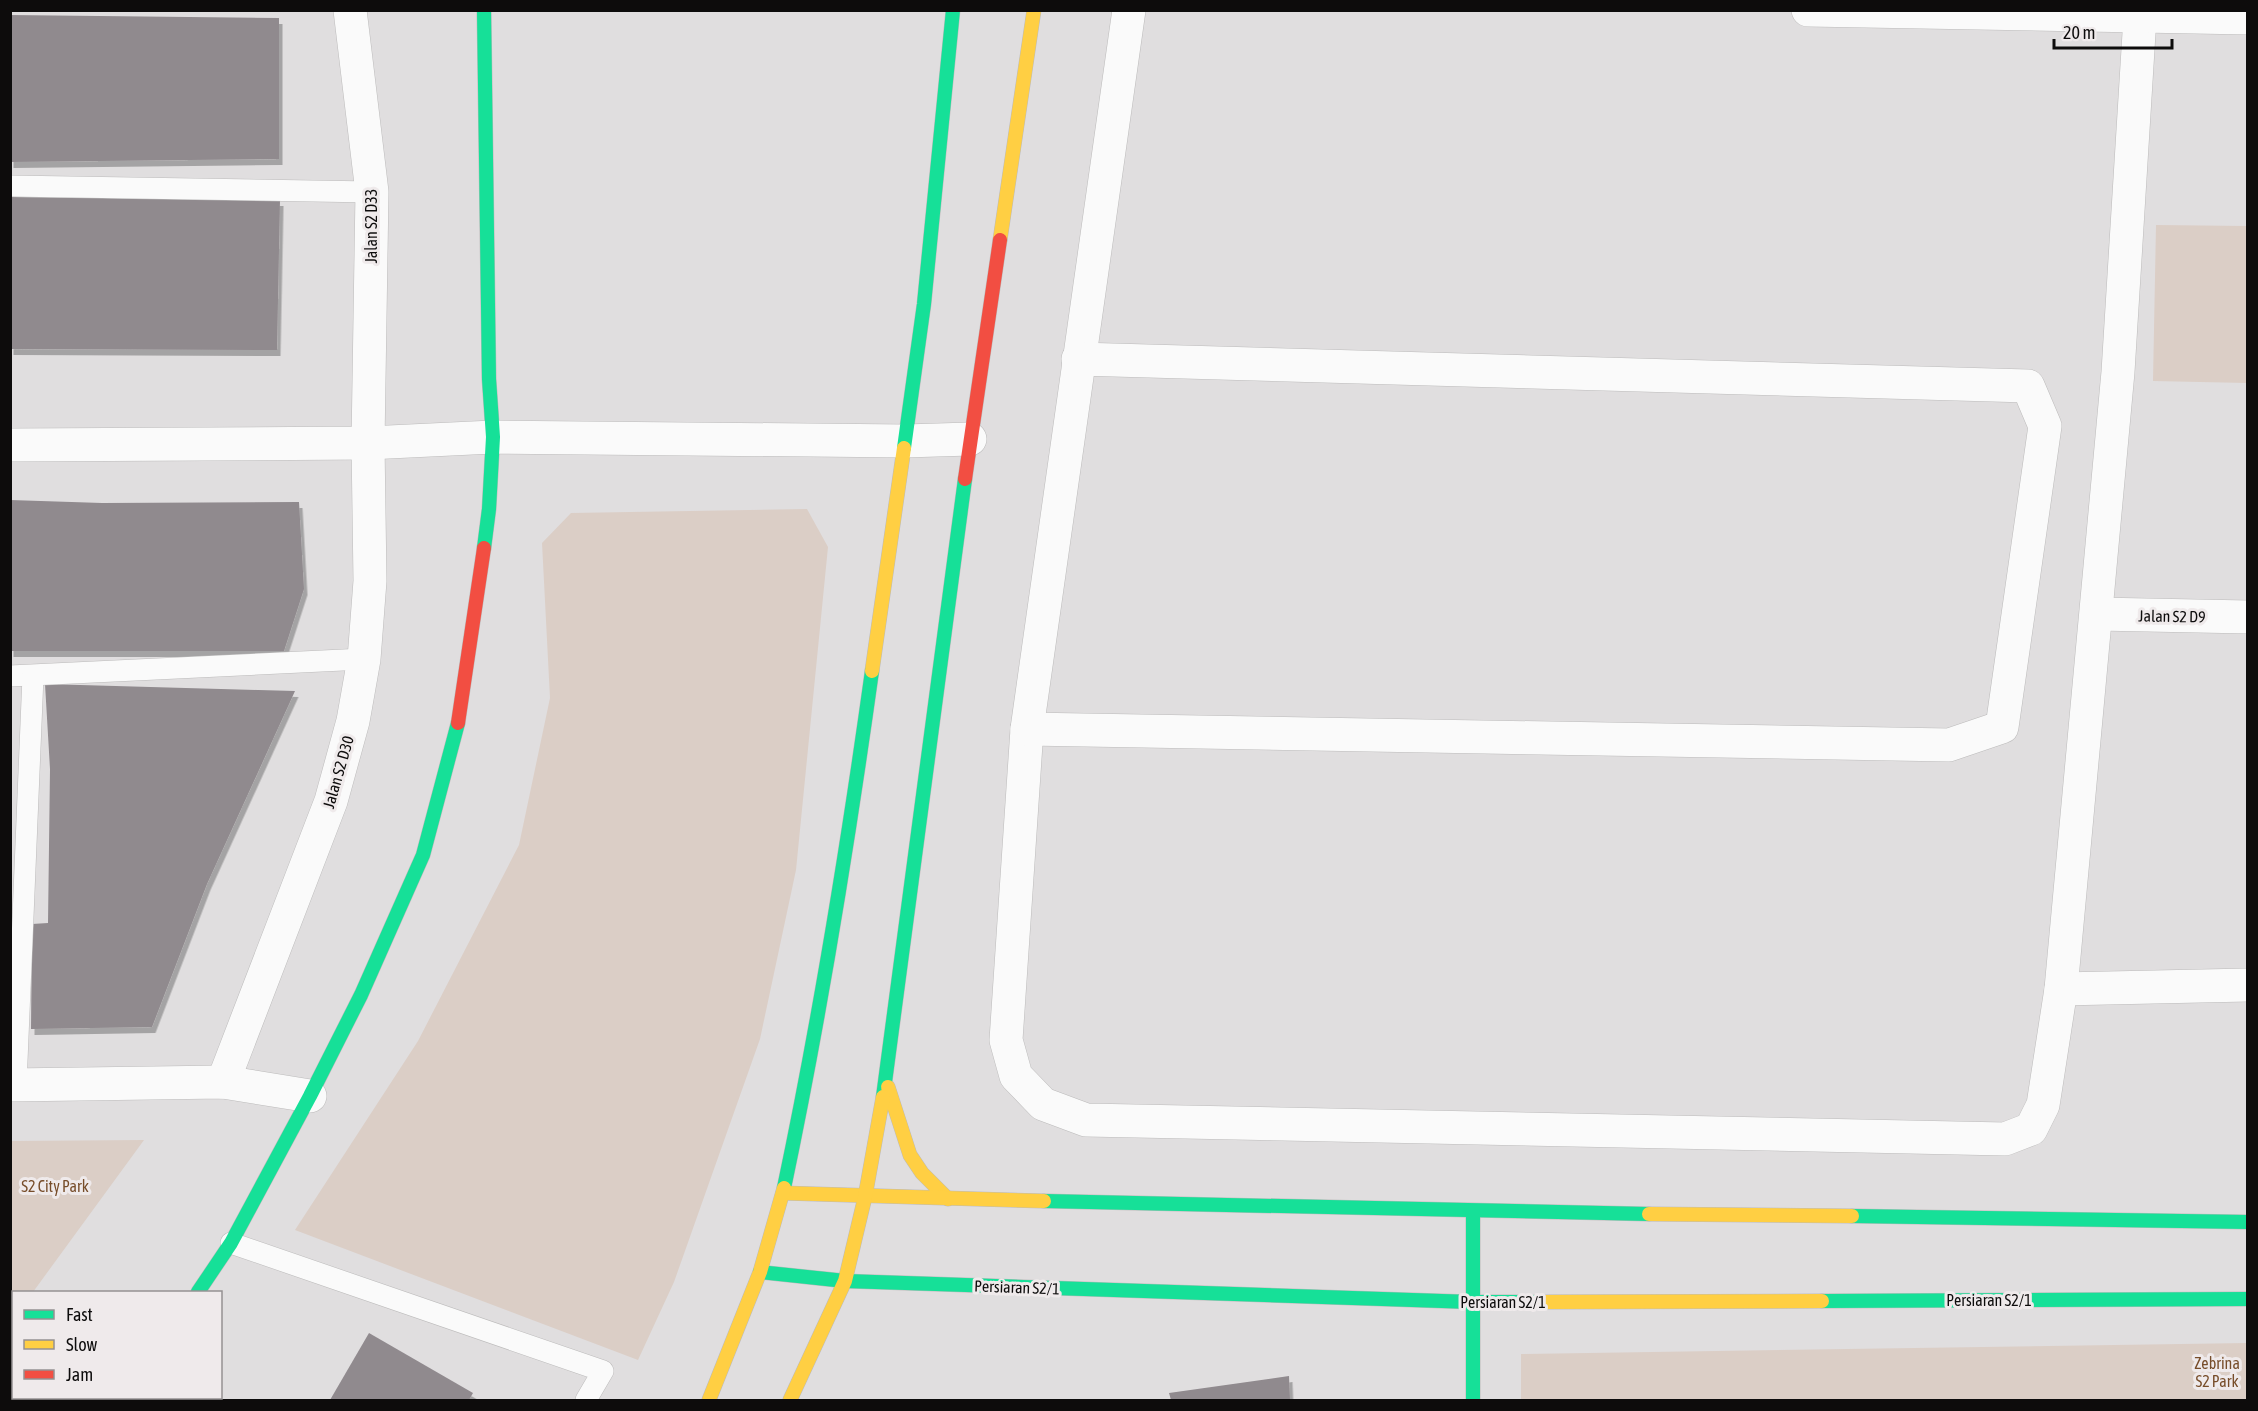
<svg xmlns="http://www.w3.org/2000/svg" width="2258" height="1411" font-family="'Asap Condensed',sans-serif">
<style>
.green{fill:#dbcec6}
.building{fill:#908a8e;filter:url(#shadow)}
.lines{fill:none;stroke-linecap:round;stroke-linejoin:round}
.lane-casing{stroke:#bcbbbb;stroke-width:22}
.street-casing{stroke:#bcbbbb;stroke-width:34}
.fast-casing{stroke:#bcbbbb;stroke-width:15}
.slow-casing{stroke:#bcbbbb;stroke-width:15}
.jam-casing{stroke:#bcbbbb;stroke-width:15}
.lane{stroke:#fafafa;stroke-width:21}
.street{stroke:#fafafa;stroke-width:33}
.fast{stroke:#16e098;stroke-width:14}
.slow{stroke:#ffcf43;stroke-width:14}
.jam{stroke:#f24e42;stroke-width:14}
.labels{text-anchor:middle;stroke-width:6;stroke-linejoin:round;paint-order:stroke}
.street-label{font-size:16px;fill:#0d0c0c;stroke:#efeaeb}
.park-label{font-size:16px;fill:#774d2a;stroke:#efeaeb}
</style>
<defs>
<filter id="shadow"><feDropShadow dx="3.5" dy="6" stdDeviation="0" flood-color="#0004"/></filter>
</defs>
<rect width="100%" height="100%" fill="#e0dedf"/>
<!-- green -->
<g class="green">
<polygon points="2156,225 2247,226 2247,383 2153,381"/>
<polygon points="807,509 828,547 796,870 760,1039 674,1282 638,1360 295,1230 418,1041 519,845 550,698 542,543 571,513"/>
<polygon points="144,1140 33,1292 14,1292 13,1320 11,1324 11,1141"/>
<polygon points="2247,1343 2247,1400 1521,1400 1521,1354"/>
</g>
<!-- building -->
<g class="building">
<polygon points="10,15 279,18 279,159 10,162"/>
<polygon points="10,197 280,200 277,350 10,349"/>
<polygon points="10,500 102,503 299,502 304,589 284,651 10,651"/>
<polygon points="45,684 295,691 207,884 152,1027 31,1029 32,924 48,923 50,769"/>
<polygon points="369,1333 473,1393 469,1400 330,1400"/>
<polygon points="1289,1376 1290,1400 1171,1400 1169,1393"/>
</g>
<g class="lines">
<defs>
<g id="lane">
<polyline points="10,186 372,192"/>
<polyline points="10,676 364,659"/>
<polyline points="16,1085 33,676"/>
<polyline points="231,1243 603,1371 586,1400"/>
</g>
<g id="street">
<polyline points="1129,10 1027,729 1006,1040 1016,1076 1043,1104 1086,1120 2005,1139 2031,1129 2043,1105 2061,989 2118,372 2140,17"/>
<polyline points="1808,10 2248,18"/>
<polyline points="10,445 368,443 493,437 905,441 970,439"/>
<polyline points="2097,614 2248,617"/>
<polyline points="1027,729 1949,745 2002,727 2045,426 2028,386 1078,359"/>
<polyline points="2061,989 2248,985"/>
<polyline points="223,1082 331,801 353,721 364,659 370,581 368,443 372,192 350,10"/>
<polyline points="10,1085 223,1082 310,1096"/>
</g>
<g id="fast">
<polyline points="904,448 924,304 953,10"/>
<polyline points="484,548 489,509 493,437 489,379 484,10"/>
<polyline points="883,1097 965,479"/>
<path d="M784 1188C820 1017 848 844 872 671"/>
<polyline points="1044,1201 1649,1214"/>
<polyline points="1473,1211 1473,1400"/>
<polyline points="1852,1216 2248,1222"/>
<polyline points="760,1272 845,1281 1472,1302 1540,1302"/>
<polyline points="198,1292 231,1243 310,1096 361,995 423,855 458,723"/>
<polyline points="1822,1301 2248,1299"/>
<polyline points="118,1400 121,1398"/>
</g>
<g id="slow">
<polyline points="1000,240 1034,10"/>
<polyline points="872,671 904,448"/>
<polyline points="888,1087 910,1155 922,1173 948,1199"/>
<polyline points="783,1193 1044,1201"/>
<polyline points="1649,1214 1852,1216"/>
<polyline points="1540,1302 1822,1301"/>
<polyline points="709,1400 760,1272 784,1188"/>
<polyline points="790,1400 845,1281 865,1197 883,1097"/>
</g>
<g id="jam">
<polyline points="965,479 1000,240"/>
<polyline points="458,723 484,548"/>
</g>
</defs>
<!-- lane casing -->
<use href="#lane" class="lane-casing"/>
<!-- street casing -->
<use href="#street" class="street-casing"/>
<!-- fast casing -->
<use href="#fast" class="fast-casing"/>
<!-- slow casing -->
<use href="#slow" class="slow-casing"/>
<!-- jam casing -->
<use href="#jam" class="jam-casing"/>
<!-- lane -->
<use href="#lane" class="lane"/>
<!-- street -->
<use href="#street" class="street"/>
<!-- fast -->
<use href="#fast" class="fast"/>
<!-- slow -->
<use href="#slow" class="slow"/>
<!-- jam -->
<use href="#jam" class="jam"/>
</g>
<g class="labels">
<!-- street labels -->
<g class="street-label">
<text transform="translate(371 226) rotate(-90)" y="6">Jalan S2 D33</text>
<text transform="translate(2172 616) rotate(1)" y="6">Jalan S2 D9</text>
<text transform="translate(338 772) rotate(-74)" y="6">Jalan S2 D30</text>
<text transform="translate(1017 1287) rotate(2)" y="6">Persiaran S2/1</text>
<text x="1989" y="1306">Persiaran S2/1</text>
<text x="1503" y="1308">Persiaran S2/1</text>
</g>
<!-- park labels -->
<g class="park-label">
<text x="55" y="1192">S2 City Park</text>
<text x="2217" y="1369">Zebrina<tspan x="2217" dy="18">S2 Park</tspan></text>
</g>
</g>
<!-- border -->
<rect width="2258" height="1411" fill="none" stroke="#0d0c0c" stroke-width="24"/>
<!-- legend -->
<rect x="12" y="1291" width="210" height="108" fill="#efeaeb" stroke="#959192" stroke-width="1.5"/>
<rect x="24" y="1310" width="30" height="9" fill="#16e098" stroke="#959192" stroke-width="1.5"/>
<text x="66" y="1321" font-size="18" fill="#0d0c0c">Fast</text>
<rect x="24" y="1340" width="30" height="9" fill="#ffcf43" stroke="#959192" stroke-width="1.5"/>
<text x="66" y="1351" font-size="18" fill="#0d0c0c">Slow</text>
<rect x="24" y="1370" width="30" height="9" fill="#f24e42" stroke="#959192" stroke-width="1.5"/>
<text x="66" y="1381" font-size="18" fill="#0d0c0c">Jam</text>
<!-- scale -->
<path d="M2054 39v9h118v-9" fill="none" stroke="#0d0c0c" stroke-width="3"/>
<text x="2063" y="39" font-size="18" fill="#0d0c0c" stroke="#efeaeb" stroke-width="4.5" paint-order="stroke">20 m</text>
</svg>
